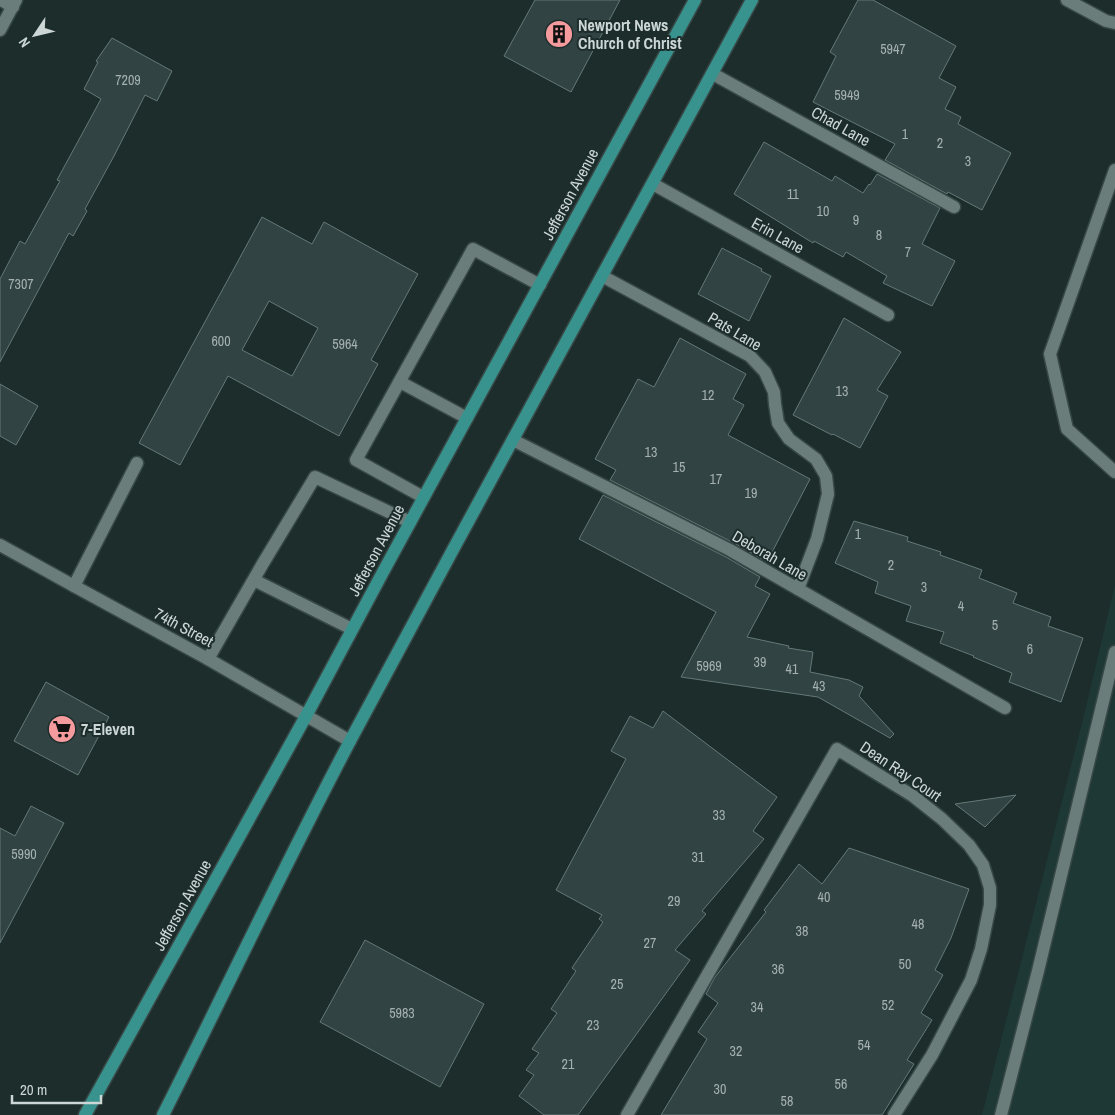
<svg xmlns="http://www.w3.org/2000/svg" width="1115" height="1115" font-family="'Archivo Narrow',sans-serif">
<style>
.built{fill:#1e3836}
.building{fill:#314342;stroke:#657977;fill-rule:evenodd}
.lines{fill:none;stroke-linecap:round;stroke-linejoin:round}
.minor-casing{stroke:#384846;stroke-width:15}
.major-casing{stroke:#384846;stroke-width:15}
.minor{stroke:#6a7d7b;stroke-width:12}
.major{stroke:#38938e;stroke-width:12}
.labels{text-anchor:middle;stroke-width:4;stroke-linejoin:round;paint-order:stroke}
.number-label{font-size:14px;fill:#a4b1b0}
.poi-label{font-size:16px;font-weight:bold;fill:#cbd6d5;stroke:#1c2d2c;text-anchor:start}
.street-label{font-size:16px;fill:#cbd6d5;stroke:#1c2d2c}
</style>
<rect width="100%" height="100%" fill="#1c2d2c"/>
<!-- built -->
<polygon class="built" points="1115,585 1115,1115 982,1115 1083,719"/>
<!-- building -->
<g class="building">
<polygon points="535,0 620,0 571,92 504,56"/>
<polygon points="858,0 873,0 956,46 939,78 956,87 945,109 961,117 958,124 1011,153 982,210 948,192 947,194 885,160 895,144 813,102 836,56 830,52"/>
<polygon points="112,38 172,71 157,101 145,95 114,156 85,209 87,211 73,236 69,233 0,362 0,279 20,241 25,244 60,181 57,180 101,99 84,89 98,62 96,61"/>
<polygon points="764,142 832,181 835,176 863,193 869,184 870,185 877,174 940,208 922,244 955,261 932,306 883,283 887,276 846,252 843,257 814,241 813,243 734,194"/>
<path d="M262 217 312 244 324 222 418 274 371 360 378 364 339 436 228 376 180 465 139 443ZM269 301 318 328 292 376 242 350Z"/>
<polygon points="722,248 762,269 761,271 771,276 749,321 698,294"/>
<polygon points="844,318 901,352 877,390 888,396 860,448 833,434 832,435 793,415"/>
<polygon points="680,338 746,374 733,399 744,405 728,435 810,479 767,562 734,543 610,480 616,470 595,459 638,379 654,387"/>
<polygon points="0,384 38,406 16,445 0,436"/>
<polygon points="603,495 726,557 760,577 755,586 770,594 747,637 789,646 788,648 813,652 810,672 849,680 863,687 859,696 894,734 890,738 818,697 681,677 716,612 579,539"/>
<polygon points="854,521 908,537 907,541 941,552 940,555 982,570 979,578 1017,593 1013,603 1051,617 1048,626 1083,638 1061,702 1009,682 1012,673 973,657 974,656 940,643 944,632 906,621 911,606 875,593 878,582 835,563"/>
<polygon points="46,682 109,717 78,775 14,741"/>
<polygon points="663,711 777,797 753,831 764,839 702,911 706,914 675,950 690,960 578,1115 544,1115 519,1096 534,1075 526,1070 539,1053 532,1049 557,1013 551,1009 576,971 572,968 603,922 599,919 602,915 556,890 626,759 611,751 630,716 653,728"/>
<polygon points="1016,795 985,827 955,804"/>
<polygon points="31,806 64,823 0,943 0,828 15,836"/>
<polygon points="849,848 969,889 951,938 935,970 943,975 921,1013 932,1020 907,1060 914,1064 882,1115 661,1115 707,1039 698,1032 718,1003 706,994 715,977 766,912 764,910 799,864 822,884"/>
<polygon points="365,940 484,1004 440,1087 320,1022"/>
</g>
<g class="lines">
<defs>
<g id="minor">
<polyline points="1,0 13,7"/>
<polyline points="1067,0 1106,21 1115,23"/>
<polyline points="0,30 16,0"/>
<polyline points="713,74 954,207"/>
<polyline points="1115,170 1050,354 1067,429 1115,472"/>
<polyline points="653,184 888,315"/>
<polyline points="602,276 750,356 765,372 774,392 775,404 778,423 789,439 816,459 826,476 828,494 817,539 798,589"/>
<polyline points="400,382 467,418"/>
<polyline points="513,440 730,550 1005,708"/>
<polyline points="423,497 356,460 473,249 540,285"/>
<polyline points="0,545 74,586 208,659 350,741"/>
<polyline points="254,580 352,629"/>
<polyline points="74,586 137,463"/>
<polyline points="208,659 262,565 315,477 410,522"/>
<polyline points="627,1115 837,749 913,796 942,819 969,845 983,865 990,888 990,905 981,949 971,980 932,1055 894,1115"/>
<polyline points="1001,1115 1038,971 1115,652"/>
</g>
<g id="major">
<polyline points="85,1115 306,716 383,572 695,0"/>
<path d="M163 1115C226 990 285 864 350 741 482 493 619 248 752 0"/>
</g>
</defs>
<!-- minor casing -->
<use href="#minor" class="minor-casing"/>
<!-- major casing -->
<use href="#major" class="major-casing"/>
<!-- minor -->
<use href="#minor" class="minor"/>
<!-- major -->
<use href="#major" class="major"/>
</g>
<!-- icons -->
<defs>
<symbol id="building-disc" viewBox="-11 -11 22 22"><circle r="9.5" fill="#f59b9e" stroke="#1c2d2c"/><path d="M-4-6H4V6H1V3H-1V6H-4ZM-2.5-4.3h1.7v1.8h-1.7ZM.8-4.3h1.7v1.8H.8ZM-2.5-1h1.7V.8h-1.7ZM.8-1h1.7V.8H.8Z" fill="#111"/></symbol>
<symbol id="supermarket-disc" viewBox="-11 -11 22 22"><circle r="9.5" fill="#f59b9e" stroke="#1c2d2c"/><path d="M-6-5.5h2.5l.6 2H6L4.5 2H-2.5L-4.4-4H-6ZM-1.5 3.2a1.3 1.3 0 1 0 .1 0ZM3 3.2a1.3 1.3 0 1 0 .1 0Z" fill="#111"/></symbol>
</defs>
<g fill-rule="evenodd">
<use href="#building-disc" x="543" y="18" width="32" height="32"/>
<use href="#supermarket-disc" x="46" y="713" width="32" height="32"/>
</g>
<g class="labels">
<!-- number labels -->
<g class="number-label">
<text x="893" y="54">5947</text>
<text x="128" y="85">7209</text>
<text x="847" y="100">5949</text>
<text x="905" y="139">1</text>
<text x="940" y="148">2</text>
<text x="968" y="166">3</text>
<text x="793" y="199">11</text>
<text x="823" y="216">10</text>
<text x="856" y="225">9</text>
<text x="879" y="240">8</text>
<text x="908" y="257">7</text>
<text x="21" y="289">7307</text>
<text x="221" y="346">600</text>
<text x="345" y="349">5964</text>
<text x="842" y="396">13</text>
<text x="708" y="400">12</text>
<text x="651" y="457">13</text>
<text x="679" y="472">15</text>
<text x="716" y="484">17</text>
<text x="751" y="498">19</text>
<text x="858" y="539">1</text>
<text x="891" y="570">2</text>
<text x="924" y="592">3</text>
<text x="961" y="611">4</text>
<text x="995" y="630">5</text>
<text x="1030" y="654">6</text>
<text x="760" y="667">39</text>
<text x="709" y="671">5969</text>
<text x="792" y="674">41</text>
<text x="819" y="691">43</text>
<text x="719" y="820">33</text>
<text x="24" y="859">5990</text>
<text x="698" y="862">31</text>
<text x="824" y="902">40</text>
<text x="674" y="906">29</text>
<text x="918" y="929">48</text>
<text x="802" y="936">38</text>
<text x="650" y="948">27</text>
<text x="905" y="969">50</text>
<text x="778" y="974">36</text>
<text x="617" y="989">25</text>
<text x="888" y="1010">52</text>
<text x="757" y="1012">34</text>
<text x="402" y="1018">5983</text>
<text x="593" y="1030">23</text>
<text x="864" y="1050">54</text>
<text x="736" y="1056">32</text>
<text x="568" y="1069">21</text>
<text x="841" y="1089">56</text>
<text x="720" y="1094">30</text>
<text x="787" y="1106">58</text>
</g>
<!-- poi labels -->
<g class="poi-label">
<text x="578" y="31">Newport News<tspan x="578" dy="18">Church of Christ</tspan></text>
<text x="81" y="735">7-Eleven</text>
</g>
<!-- street labels -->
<g class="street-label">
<text transform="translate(841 126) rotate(29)" y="6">Chad Lane</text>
<text transform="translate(570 194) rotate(-62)" y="6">Jefferson Avenue</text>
<text transform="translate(778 235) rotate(29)" y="6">Erin Lane</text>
<text transform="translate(735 331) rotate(31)" y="6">Pats Lane</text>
<text transform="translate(376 550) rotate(-62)" y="6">Jefferson Avenue</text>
<text transform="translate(770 555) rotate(30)" y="6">Deborah Lane</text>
<text transform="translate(184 627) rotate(28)" y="6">74th Street</text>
<text transform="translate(901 771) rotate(34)" y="6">Dean Ray Court</text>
<text transform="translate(182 905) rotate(-61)" y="6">Jefferson Avenue</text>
</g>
</g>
<!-- north arrow -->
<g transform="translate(35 35) rotate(235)" stroke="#1c2d2c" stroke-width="4" paint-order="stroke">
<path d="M0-4L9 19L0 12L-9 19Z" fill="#cbd6d5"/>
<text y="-8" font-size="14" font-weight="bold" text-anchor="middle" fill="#cbd6d5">N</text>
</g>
<!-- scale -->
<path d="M12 1095v8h89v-8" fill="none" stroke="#cbd6d5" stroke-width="2.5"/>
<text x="20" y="1095" font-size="15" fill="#cbd6d5" stroke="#1c2d2c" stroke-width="4" paint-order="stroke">20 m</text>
</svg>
